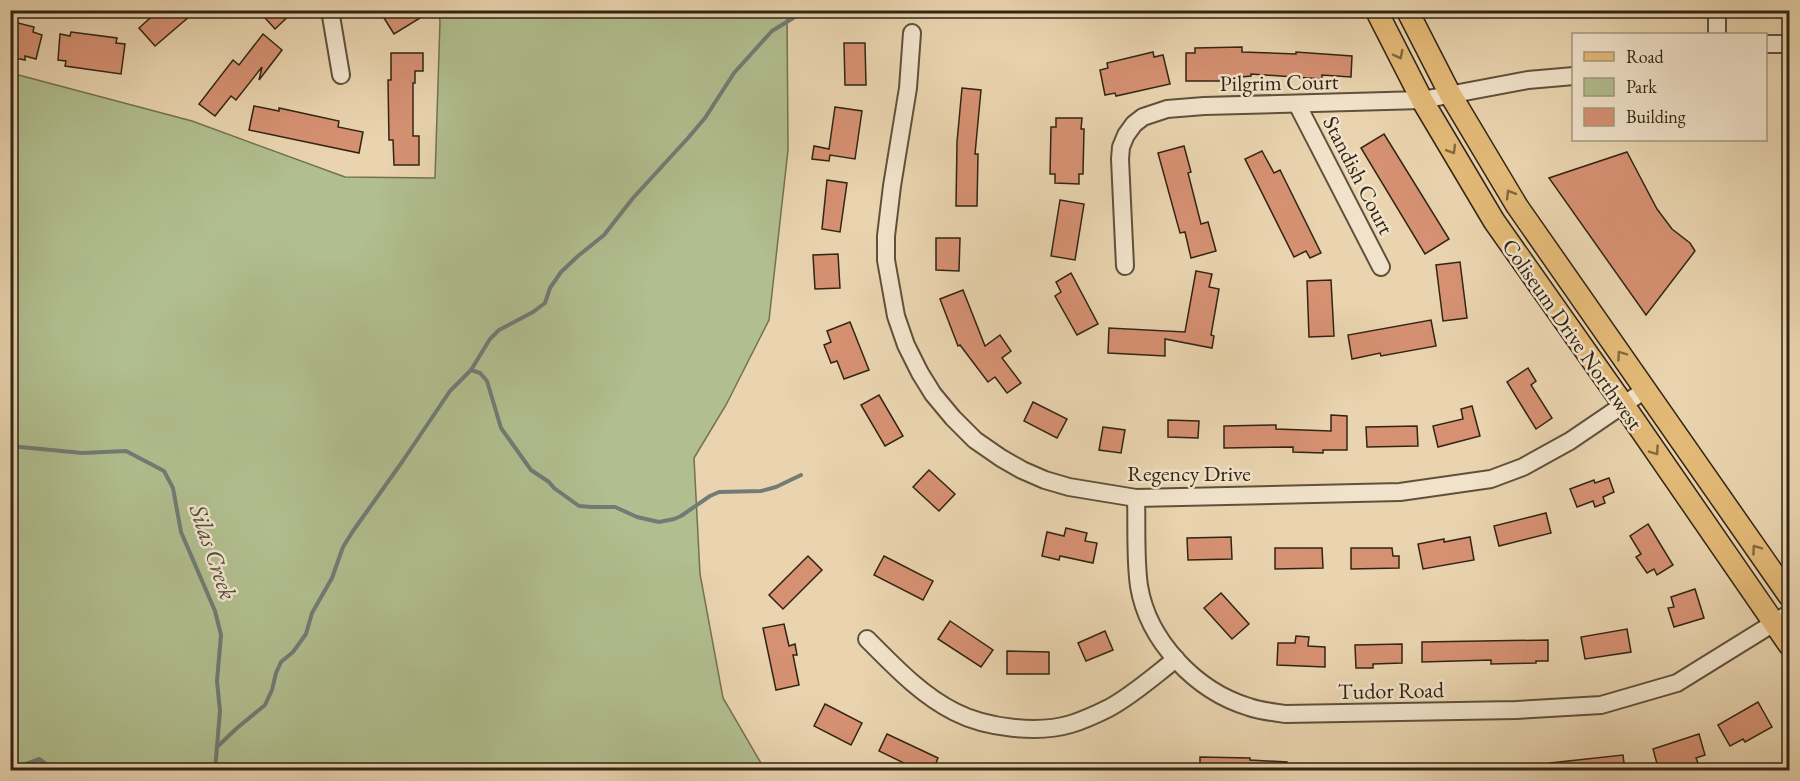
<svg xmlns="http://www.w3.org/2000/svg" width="1800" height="781" font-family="'EB Garamond',serif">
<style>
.green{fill:#b1be8f;stroke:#727251;stroke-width:1.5}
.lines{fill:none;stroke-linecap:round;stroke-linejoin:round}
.stream{stroke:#727b75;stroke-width:4}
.building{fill:#d69173;stroke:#322513;stroke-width:1.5}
.minor-casing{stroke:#60513a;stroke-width:20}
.major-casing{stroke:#322513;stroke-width:24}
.minor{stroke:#f1e3cb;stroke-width:16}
.major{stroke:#e4ba78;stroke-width:21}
.oneway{stroke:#826840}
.labels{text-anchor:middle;stroke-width:5;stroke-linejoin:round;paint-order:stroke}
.street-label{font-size:22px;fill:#322513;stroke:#f1e3cb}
.water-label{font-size:24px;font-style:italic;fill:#4c493c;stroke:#f1e3cb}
</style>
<rect width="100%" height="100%" fill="#e9d4af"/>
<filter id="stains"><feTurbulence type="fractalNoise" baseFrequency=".00333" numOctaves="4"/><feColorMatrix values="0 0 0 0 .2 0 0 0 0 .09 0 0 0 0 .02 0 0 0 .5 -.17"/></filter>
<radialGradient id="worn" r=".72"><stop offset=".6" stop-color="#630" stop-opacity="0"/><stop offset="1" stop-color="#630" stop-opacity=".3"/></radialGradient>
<!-- green -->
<polygon class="green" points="438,11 787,11 788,150 769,320 726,405 694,458 700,574 723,698 765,770 11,770 11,73 192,121 345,177 435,178 440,21"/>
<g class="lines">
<!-- stream -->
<g class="stream">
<polyline points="471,370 480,373 487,381 501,428 531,470 549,482 554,488 579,506 592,507 615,507 637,517 659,522 674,519 681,516 710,496 719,492 761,491 776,487 801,475"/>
<polyline points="10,446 82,453 126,451 164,471 173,488 181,532 215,611 221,635 217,681 220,711 215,770"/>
<polyline points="217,747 237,728 265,705 272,690 276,673 281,662 293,652 306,634 312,613 332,578 343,547 353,531 402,462 450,391 471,370 490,339 499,330 533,312 545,303 550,288 561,272 578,256 604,235 633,198 688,138 705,118 734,73 772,31 798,15 812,10"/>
<polyline points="10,768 15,768 39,759 53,769 67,770"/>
</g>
</g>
<!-- building -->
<g class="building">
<polygon points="159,10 197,10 155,46 139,28"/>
<polygon points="258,10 295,10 275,29"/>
<polygon points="379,10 415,10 420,18 394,34"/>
<polygon points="10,21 34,27 33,32 42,35 36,59 25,56 25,60 10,57"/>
<polygon points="71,32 117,38 116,43 125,44 121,74 65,66 66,61 58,60 60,34 70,36"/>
<polygon points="263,34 282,50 259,80 262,67 236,100 231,96 215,116 199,104 233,60 239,65"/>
<polygon points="844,43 865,43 866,85 845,85"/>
<polygon points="1242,47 1242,52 1296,54 1296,52 1352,56 1351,77 1322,75 1322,79 1251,74 1251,76 1241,77 1241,81 1186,81 1186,53 1195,53 1195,48"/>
<polygon points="1153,52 1154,57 1163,55 1170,84 1116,96 1115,93 1105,95 1100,70 1108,68 1107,63"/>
<polygon points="391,53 423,53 423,71 415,71 415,83 413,83 413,136 419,136 419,165 394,165 393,140 389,140 388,80 391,80"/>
<polygon points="962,88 981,90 975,154 978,154 977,206 956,206 957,142"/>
<polygon points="254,106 279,111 279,108 339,121 338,127 363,132 359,153 249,130"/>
<polygon points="835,107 862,111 855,159 830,155 829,161 812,159 814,146 829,149"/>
<polygon points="1056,118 1082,118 1081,129 1084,129 1083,174 1079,174 1079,184 1055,183 1055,174 1050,174 1051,127 1056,127"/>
<polygon points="1384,134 1449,239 1425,254 1361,148"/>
<polygon points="1184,146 1191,172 1188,173 1201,224 1208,222 1216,251 1191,258 1185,232 1180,233 1158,153"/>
<polygon points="1262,151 1274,173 1280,170 1321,253 1310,258 1306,251 1294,257 1245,159"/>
<polygon points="1627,152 1657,209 1672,229 1690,243 1695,251 1646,315 1549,178"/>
<polygon points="827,180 847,183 840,232 822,229"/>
<polygon points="1060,200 1084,204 1075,260 1051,256"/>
<polygon points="936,238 960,238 959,271 936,270"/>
<polygon points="838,254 840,288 815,289 813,255"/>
<polygon points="1460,262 1467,318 1443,321 1436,265"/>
<polygon points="1196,271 1212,274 1209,287 1219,289 1211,335 1214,336 1212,348 1165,339 1165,356 1108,353 1109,328 1185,332"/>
<polygon points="1071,273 1098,324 1077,335 1055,296 1061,292 1056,282"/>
<polygon points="1331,280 1334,336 1309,337 1307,281"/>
<polygon points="963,290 985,346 1000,335 1011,351 1002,358 1021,383 1007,393 995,377 988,382 960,345 958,346 940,299"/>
<polygon points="1431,320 1436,346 1381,356 1380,353 1352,359 1348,335"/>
<polygon points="850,322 869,370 844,379 837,361 831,363 824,345 831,342 827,331"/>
<polygon points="1528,368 1536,381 1531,385 1552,418 1536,429 1507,382"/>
<polygon points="879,395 903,436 885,446 861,405"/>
<polygon points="1033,402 1067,419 1057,438 1024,421"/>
<polygon points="1472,406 1480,436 1438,447 1433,426 1463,419 1461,409"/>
<polygon points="1331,415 1347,416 1347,450 1323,450 1323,453 1293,452 1293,447 1224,448 1224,426 1276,425 1276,429 1331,431"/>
<polygon points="1168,420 1199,421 1198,438 1168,437"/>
<polygon points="1417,426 1418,446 1367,447 1366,427"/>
<polygon points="1103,427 1125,430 1121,453 1099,450"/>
<polygon points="929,470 955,494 939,511 913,487"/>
<polygon points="1609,478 1614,492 1603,497 1605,503 1595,507 1593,501 1577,507 1570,489 1594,480 1595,483"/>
<polygon points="1546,513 1551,533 1499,546 1494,526"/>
<polygon points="1648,524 1673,565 1657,575 1654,569 1647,573 1636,557 1641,554 1630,536"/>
<polygon points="1066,528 1087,533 1085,541 1097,543 1093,563 1060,556 1059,560 1042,556 1047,532 1064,536"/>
<polygon points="1231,537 1232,559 1188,560 1187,538"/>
<polygon points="1470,537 1474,560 1423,569 1418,544 1444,539 1444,542"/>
<polygon points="1275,548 1322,548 1323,568 1275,569"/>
<polygon points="1351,548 1392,548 1393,556 1399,556 1399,568 1351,569"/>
<polygon points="808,556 822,570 783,609 769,595"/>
<polygon points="884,556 933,581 923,600 874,575"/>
<polygon points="1695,589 1704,618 1674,627 1668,608 1674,607 1671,597"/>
<polygon points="1221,593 1249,624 1232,639 1204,608"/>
<polygon points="950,621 993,650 981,667 938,639"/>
<polygon points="784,624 789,646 795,644 797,655 793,655 799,685 776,690 763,628"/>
<polygon points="1627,629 1631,652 1585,659 1581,637"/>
<polygon points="1105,631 1113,650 1086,661 1078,643"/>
<polygon points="1296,636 1309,637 1308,646 1325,647 1325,667 1277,665 1278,643 1295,643"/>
<polygon points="1548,640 1548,661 1536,661 1536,663 1491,664 1491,660 1422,662 1422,642"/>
<polygon points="1402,644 1402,663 1373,664 1373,668 1356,668 1355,645"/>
<polygon points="1007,651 1049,652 1049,674 1007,674"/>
<polygon points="1758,702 1772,727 1745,742 1743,739 1730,746 1718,725"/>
<polygon points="825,704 862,723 851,745 814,726"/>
<polygon points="887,734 938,758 933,771 908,771 910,766 879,751"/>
<polygon points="1699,734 1705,755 1696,758 1698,763 1674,771 1659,771 1653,749"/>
<polygon points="1623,755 1625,771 1551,771 1550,763"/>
<polygon points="1200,757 1250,758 1250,760 1287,762 1286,771 1200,771"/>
</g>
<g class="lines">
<defs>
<g id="minor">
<polyline points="330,10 341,75"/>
<polyline points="1717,10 1717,34"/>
<polyline points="912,33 908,88 892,186 886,236 886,260 896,316 906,345 920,373 933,394 953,418 975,440 1001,458 1022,470 1045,480 1069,487 1136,498 1400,492 1491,479 1523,467 1570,441 1645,390"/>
<polyline points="1766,44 1790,44"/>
<polyline points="1297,104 1381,267"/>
<polyline points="1125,266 1120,159 1121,147 1126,135 1134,124 1143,117 1167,109 1204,106 1422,100 1528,80 1574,76"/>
<path d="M1136 498C1137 527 1135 558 1139 586 1148 641 1196 691 1249 707 1260 711 1273 712 1285 714L1516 710 1601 705 1677 683 1790 613"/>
<path d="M867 639C894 666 921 695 955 712 986 728 1038 734 1071 724 1084 720 1097 714 1109 708 1133 695 1154 676 1176 659"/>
</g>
<g id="major">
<polyline points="1376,10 1422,100 1494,221 1623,404 1790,646"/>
<polyline points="1407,10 1450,94 1517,206 1790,597"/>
</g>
</defs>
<!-- minor casing -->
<use href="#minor" class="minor-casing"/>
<!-- major casing -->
<use href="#major" class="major-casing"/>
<!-- minor -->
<use href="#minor" class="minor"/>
<!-- major -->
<use href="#major" class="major"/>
</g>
<!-- one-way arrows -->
<defs><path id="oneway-chevron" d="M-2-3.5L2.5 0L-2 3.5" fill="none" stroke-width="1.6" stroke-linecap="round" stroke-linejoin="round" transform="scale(1.5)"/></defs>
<g class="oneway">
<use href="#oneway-chevron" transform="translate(1399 55) rotate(63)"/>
<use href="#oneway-chevron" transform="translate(1452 150) rotate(59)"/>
<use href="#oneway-chevron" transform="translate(1510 194) rotate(-121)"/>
<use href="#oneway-chevron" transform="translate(1621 355) rotate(-125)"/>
<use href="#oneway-chevron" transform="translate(1655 451) rotate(55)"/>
<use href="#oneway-chevron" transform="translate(1756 549) rotate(-125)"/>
</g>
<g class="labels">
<!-- street labels -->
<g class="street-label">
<text transform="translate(1279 82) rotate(-1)" y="8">Pilgrim Court</text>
<text transform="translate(1359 175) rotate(63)" y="8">Standish Court</text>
<text transform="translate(1573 334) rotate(55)" y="8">Coliseum Drive Northwest</text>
<text x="1189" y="481">Regency Drive</text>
<text transform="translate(1391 690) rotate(-1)" y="8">Tudor Road</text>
</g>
<!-- water labels -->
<g class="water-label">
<text transform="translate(213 552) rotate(71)" y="8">Silas Creek</text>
</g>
</g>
<!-- margin -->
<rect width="1800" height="781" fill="none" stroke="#e9d4af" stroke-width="36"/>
<rect x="12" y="12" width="1776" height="757" fill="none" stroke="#322513" stroke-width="3"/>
<rect x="18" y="18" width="1764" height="745" fill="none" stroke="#322513" stroke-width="1.5"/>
<!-- legend -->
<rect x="1572" y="33" width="195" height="108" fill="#f1e3cb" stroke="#a59781" stroke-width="1.5"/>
<rect x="1584" y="52" width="30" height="9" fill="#e4ba78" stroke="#a59781" stroke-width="1.5"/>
<text x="1626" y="63" font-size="18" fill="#322513">Road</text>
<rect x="1584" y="78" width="30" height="18" fill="#b1be8f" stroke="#a59781" stroke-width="1.5"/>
<text x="1626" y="93" font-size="18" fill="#322513">Park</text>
<rect x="1584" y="108" width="30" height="18" fill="#d69173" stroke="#a59781" stroke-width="1.5"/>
<text x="1626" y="123" font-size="18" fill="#322513">Building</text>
<rect width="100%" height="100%" filter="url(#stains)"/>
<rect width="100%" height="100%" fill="url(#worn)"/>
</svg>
